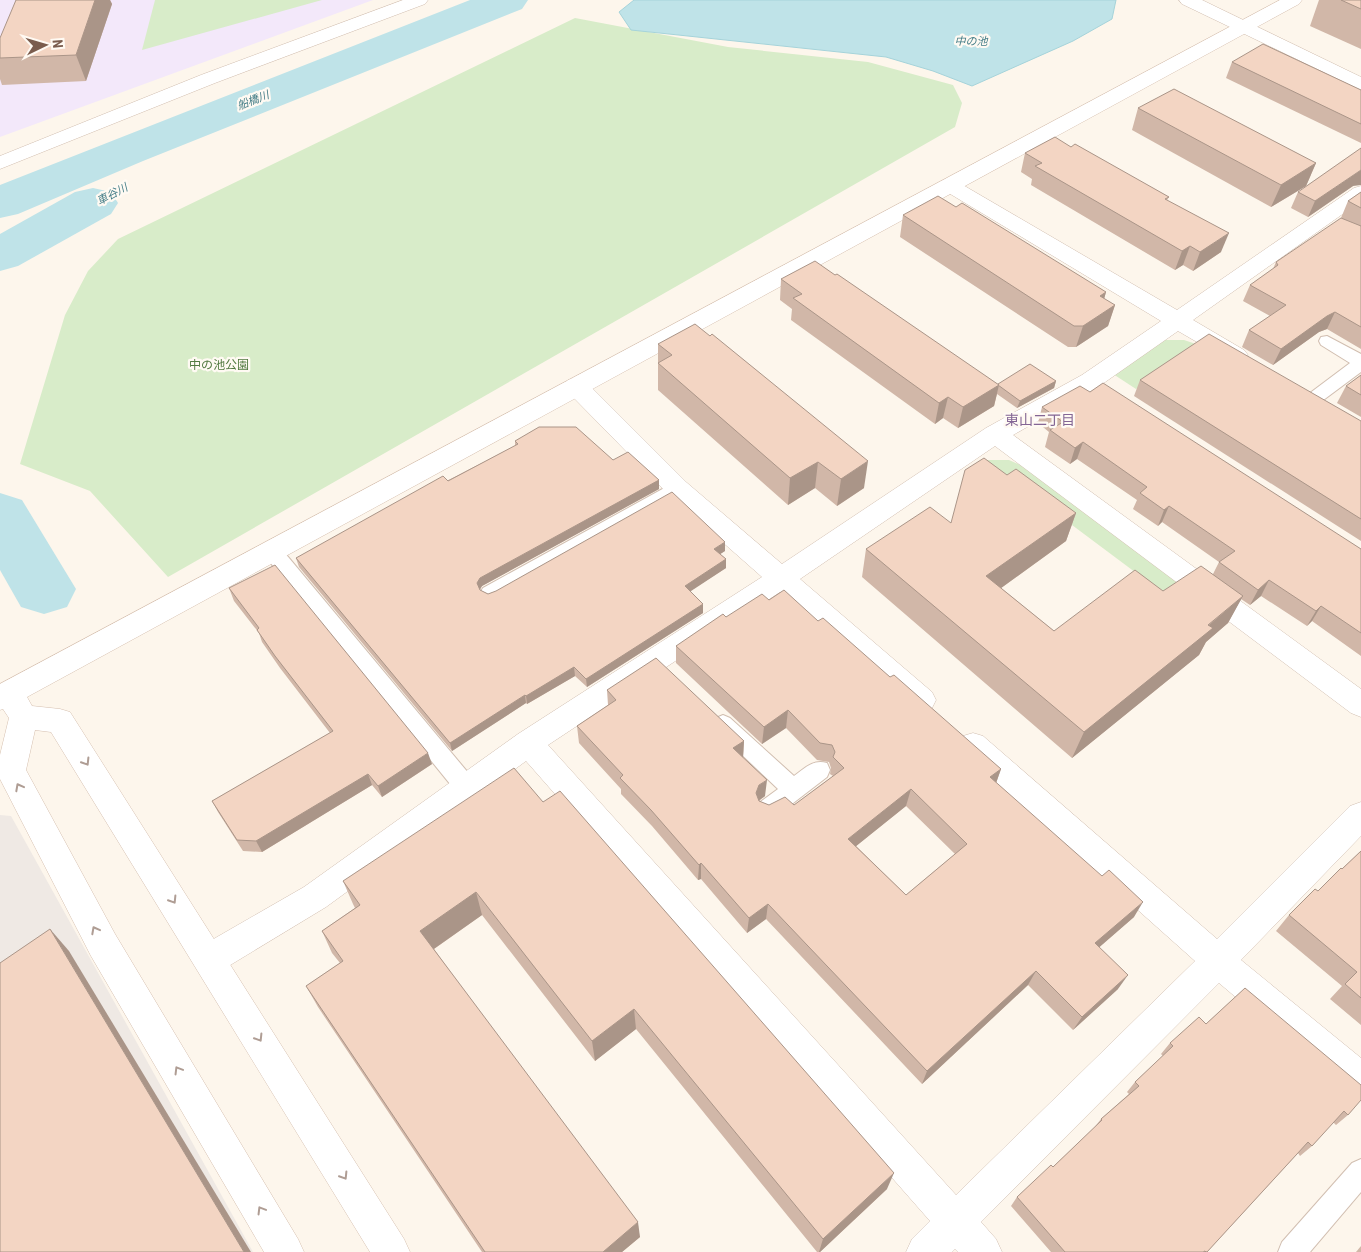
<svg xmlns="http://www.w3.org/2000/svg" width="1361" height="1252" font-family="'Roboto Condensed','Noto Sans JP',sans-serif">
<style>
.industrial{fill:#efe9e4}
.education{fill:#f3e8fa}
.green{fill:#d8ecc9}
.water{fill:#bfe3e8;stroke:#a5d3da}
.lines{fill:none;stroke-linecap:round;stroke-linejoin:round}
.river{fill:#bfe3e8;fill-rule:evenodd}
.lane-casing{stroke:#d1beb0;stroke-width:2}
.street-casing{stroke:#d1beb0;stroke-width:1}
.secondary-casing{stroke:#d6c0b0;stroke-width:1}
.lane{fill:#fff;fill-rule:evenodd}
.street{fill:#fff;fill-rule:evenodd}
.secondary{fill:#fff;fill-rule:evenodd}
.wall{fill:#d1b7a8;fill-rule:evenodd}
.shaded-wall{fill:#aa9588}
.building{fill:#f3d5c3;stroke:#aa9588;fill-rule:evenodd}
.oneway{stroke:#af9d94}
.labels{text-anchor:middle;stroke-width:4.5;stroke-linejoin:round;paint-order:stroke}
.far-water-label{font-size:11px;font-style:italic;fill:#437c86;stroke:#fffaf3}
.park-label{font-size:12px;fill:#537a41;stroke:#fffaf3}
.neighbourhood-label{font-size:14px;fill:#846695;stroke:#fffaf3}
</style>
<rect width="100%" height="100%" fill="#fdf6ec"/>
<!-- industrial -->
<polygon class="industrial" points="0,815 11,816 253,1252 0,1252"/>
<!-- education -->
<polygon class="education" points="0,0 373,0 0,137"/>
<!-- green -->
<g class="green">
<polygon points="155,0 322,0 142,50"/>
<polygon points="575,18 728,47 868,62 953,85 962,103 955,127 168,577 90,491 20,464 65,315 88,271 118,239"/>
<polygon points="1160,340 1184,340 1202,346 1136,389 1110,372"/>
<polygon points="985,460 1009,460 1034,471 1186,582 1167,596"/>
</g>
<!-- water -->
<polygon class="water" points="634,0 1116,0 1112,19 1073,41 972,86 933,71 886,57 631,30 619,12"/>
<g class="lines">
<!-- river -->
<g class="river">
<polygon points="470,0 528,0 522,9 143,161 18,214 0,218 0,185"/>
<polygon points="93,188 111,192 118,203 111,214 18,266 0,271 0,234 75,192"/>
<polygon points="0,493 22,500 76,589 67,607 44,614 21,607 0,570"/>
</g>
<defs>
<g id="lane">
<polygon points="1327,336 1361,354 1361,372 1318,404 1312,406 1306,404 1303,400 1306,396 1350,363 1321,345 1319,341 1321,337"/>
<polygon points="677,481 683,483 686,488 683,493 497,598 490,601 483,598 480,593 483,588"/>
<polygon points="272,544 279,546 475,781 478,788 475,795 467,797 459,795 265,556 262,551 265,546"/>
<path d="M723 715 730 718 794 776C805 768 813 759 827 763L830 770 827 777 775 817 767 820 759 817 756 810 759 803 778 789 716 730 712 724 716 718Z"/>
<polygon points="1361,1159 1361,1192 1310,1252 1278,1252 1282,1242 1352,1163"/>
</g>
<g id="street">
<polygon points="403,0 428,0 425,4 215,83 0,169 0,156 201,75"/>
<polygon points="1179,0 1202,0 1361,77 1361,90 1182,4"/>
<polygon points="949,179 956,181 1177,310 1354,188 1361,186 1361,201 1193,320 1244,350 1248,355 1244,360 1236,363 1228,360 1178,331 1098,387 1013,435 1361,689 1361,717 1351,713 995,446 800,579 932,692 936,700 932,708 922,712 912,708 780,592 548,745 956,1195 1195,961 963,754 958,745 963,736 973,733 983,736 1217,939 1350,806 1361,802 1361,836 1241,960 1361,1058 1361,1098 1349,1093 1219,983 981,1222 996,1239 1002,1252 958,1252 955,1249 952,1252 906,1252 912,1239 930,1221 526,761 326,907 222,970 210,975 198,970 194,959 198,948 304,887 518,734 762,577 668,494 568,392 564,386 568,380 576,378 584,380 686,482 782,564 986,428 1082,375 1161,321 942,189 939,185 942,181"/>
</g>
<polygon id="secondary" points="1280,0 1302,0 1299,4 27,697 32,706 60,709 70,712 404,1239 410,1252 370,1252 51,732 35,730 26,770 115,934 298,1239 304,1252 264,1252 91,956 0,779 0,755 9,718 3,709 0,710 0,684"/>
</defs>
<!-- lane casing -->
<use href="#lane" class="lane-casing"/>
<!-- street casing -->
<use href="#street" class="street-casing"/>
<!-- secondary casing -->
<use href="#secondary" class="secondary-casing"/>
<!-- lane -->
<use href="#lane" class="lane"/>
<!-- street -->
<use href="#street" class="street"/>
<!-- secondary -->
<use href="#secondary" class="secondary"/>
</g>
<!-- wall -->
<g class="wall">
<polygon points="16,0 110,0 112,4 86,81 2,85 0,79 0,58"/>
<polygon points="1319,0 1361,0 1361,49 1310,26"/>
<polygon points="1232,62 1361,90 1361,143 1226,78"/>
<polygon points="1138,108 1316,163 1306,186 1271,207 1132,130"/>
<polygon points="1071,147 1169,197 1167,200 1221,252 1193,271 1183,265 1175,270 1031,185 1032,179 1021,172 1025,153"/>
<polygon points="1353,186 1308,217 1291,208 1298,192"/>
<polygon points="1361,192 1361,349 1327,329 1319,332 1273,365 1242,347 1249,330 1270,316 1243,301 1250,285 1273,269 1276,262 1343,219 1341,218 1348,201"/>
<polygon points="956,207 1106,292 1104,299 1115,305 1108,326 1076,347 1068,347 900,237 903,215"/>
<polygon points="781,279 998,384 1056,381 1054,388 1017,408 997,394 994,406 958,428 943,418 935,424 791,320 792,309 780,300"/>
<polygon points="658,344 864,488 837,506 815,488 788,505 658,390"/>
<polygon points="1361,375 1361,417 1337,403 1346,386"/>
<polygon points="1140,380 1361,421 1361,541 1134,396"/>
<polygon points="1090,392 1361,549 1361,656 1312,621 1307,626 1261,596 1250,605 1241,599 1228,623 1206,642 1199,655 1072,758 862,577 866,549 951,523 1007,475 1076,513 1066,541 1001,588 1054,631 1163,591 1213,574 1219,562 1162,522 1158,526 1133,509 1137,500 1077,459 1070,464 1045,447 1049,432 1038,423 1042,407"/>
<polygon points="515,441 613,460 659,480 659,489 482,586 480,590 488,594 725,551 720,554 726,559 726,568 690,591 703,613 587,687 575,676 527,704 526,703 452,751 299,567 296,558 515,446"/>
<polygon points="229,588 432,764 382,797 372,785 262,852 243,851 218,812 212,801 330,733 280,668 262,642 259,633 234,601"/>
<path d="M769 600 818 621 890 677 1001 769 996 783 1134 917 1099 947 1118 989 1073 1030 1028 985 922 1084 766 919 747 933 701 879 698 880 652 826 621 794V789L579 743 577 726 608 705 607 690 744 741 743 757 765 796 759 801 769 805H794L833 776 830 774 831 768 829 762 817 760 786 728 762 744 676 663V646L726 617ZM906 806 955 854 906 895 856 846Z"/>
<polygon points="543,802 887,1189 820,1252 817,1252 636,1029 595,1061 482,915 434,949 640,1237 622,1252 482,1252 318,1007 306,986 340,963 332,953 322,931 355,908 353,904 343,881"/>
<polygon points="1361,851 1361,1025 1330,999 1342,986 1276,931 1289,915 1318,891"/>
<polygon points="1245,988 1348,1115 1336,1125 1333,1122 1312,1146 1300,1156 1298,1153 1207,1252 1051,1252 1011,1206 1017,1197 1053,1167 1094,1128 1101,1119 1129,1094 1127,1092 1135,1082 1163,1056 1161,1054 1170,1043 1206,1024"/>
<polygon points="1361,1246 1361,1252 1356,1252"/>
</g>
<!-- shaded-wall -->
<g class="shaded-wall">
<polygon points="95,0 110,0 112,4 86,81 76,55"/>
<polygon points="1316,163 1306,186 1271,207 1281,185"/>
<polygon points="1361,170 1361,185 1353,186 1308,217 1315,201"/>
<polygon points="1229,233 1221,252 1193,271 1200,252"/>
<polygon points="1190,246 1183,265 1175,270 1182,251"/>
<polygon points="1106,292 1100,313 1100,296"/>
<polygon points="1115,305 1108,326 1076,347 1083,326"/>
<polygon points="1335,312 1327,329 1319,332 1273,365 1281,349 1327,316"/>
<polygon points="1056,381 1054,388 1017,408 1020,401"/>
<polygon points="999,385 994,406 958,428 963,407"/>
<polygon points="948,397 943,418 935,424 939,403"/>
<polygon points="1083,442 1077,459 1070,464 1075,448"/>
<polygon points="868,461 864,488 837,506 841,479"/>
<polygon points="818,462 815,488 788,505 790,478"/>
<polygon points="659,480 659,489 482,586 478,592 477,583 480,578"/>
<polygon points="1169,506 1162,522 1158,526 1164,510"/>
<polygon points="1076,513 1066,541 979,604 986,576"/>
<polygon points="725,542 725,551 714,558 714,549"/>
<polygon points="726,559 726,568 685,595 685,586"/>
<polygon points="1269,580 1261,596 1250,605 1258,590"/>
<polygon points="1243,596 1228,623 1206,642 1199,655 1072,758 1084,732"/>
<polygon points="703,604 703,613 587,687 586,679"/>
<polygon points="1321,606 1312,621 1307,626 1316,611"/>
<polygon points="574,667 575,676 527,704 526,696"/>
<polygon points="525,695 526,703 452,751 450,743"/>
<polygon points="788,710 786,728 762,744 764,727"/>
<polygon points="744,741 743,758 733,748"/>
<polygon points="428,753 432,764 382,797 378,786"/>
<polygon points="1001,769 995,786 990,777"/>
<polygon points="368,774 372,785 262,852 256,841"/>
<polygon points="767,780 765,796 758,801 756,793 759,785"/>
<polygon points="911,789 906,806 845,855 848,839"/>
<polygon points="701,863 701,879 698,880 699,865"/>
<polygon points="476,892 482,915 428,953 420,931"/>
<polygon points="1143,902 1134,917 1087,958 1095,943"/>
<polygon points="768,904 766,919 747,933 749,918"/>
<polygon points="50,929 69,951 251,1252 244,1252"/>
<polygon points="1036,971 1028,985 922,1084 927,1071"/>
<polygon points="1128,975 1118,989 1073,1030 1082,1017"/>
<polygon points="634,1009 636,1029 595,1061 592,1041"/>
<polygon points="894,1173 887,1189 820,1252 819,1252 823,1239"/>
<polygon points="638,1222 640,1237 622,1252 603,1252"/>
</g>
<!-- building -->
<g class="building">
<polygon points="16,0 95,0 76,55 0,58 0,38"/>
<polygon points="1341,0 1361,0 1361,9"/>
<polygon points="1263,44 1361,90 1361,124 1232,62"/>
<polygon points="1174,89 1316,163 1281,185 1138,108"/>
<polygon points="1055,137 1071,147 1075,144 1169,197 1165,199 1229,233 1200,252 1190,246 1182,251 1035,166 1042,163 1025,153"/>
<polygon points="1361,148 1361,170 1315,201 1298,192"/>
<polygon points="1361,192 1361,208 1348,201"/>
<polygon points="938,196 956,207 962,203 1106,292 1100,296 1115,305 1083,326 1074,326 903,215"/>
<polygon points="1341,218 1361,226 1361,327 1335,312 1327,316 1281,349 1249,330 1286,305 1250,285 1278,265 1276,262"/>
<polygon points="815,261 835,275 837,274 999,385 963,407 948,397 939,403 793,298 802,294 781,279"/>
<polygon points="695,324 710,336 712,334 868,461 841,479 818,462 790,478 658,363 672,355 658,344"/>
<polygon points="1209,334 1361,421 1361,519 1140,380"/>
<polygon points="1030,364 1056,381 1020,401 998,385 999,385 998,384"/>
<polygon points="1361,375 1361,395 1346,386"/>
<polygon points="1103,383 1361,549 1361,633 1321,606 1316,611 1269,580 1258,590 1219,562 1235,551 1169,506 1164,510 1140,493 1147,487 1083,442 1075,448 1050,430 1063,422 1042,407 1080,386 1090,392"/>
<polygon points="539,427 576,427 613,460 628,452 659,480 480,578 477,583 480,590 488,594 496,591 672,492 725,542 714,549 726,559 685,586 703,604 586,679 574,667 526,696 525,695 450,743 296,558 443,476 448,481 518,444 515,441"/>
<polygon points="984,458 1007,475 1016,469 1076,513 986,576 1054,631 1135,570 1163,591 1201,566 1243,596 1208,625 1213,628 1084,732 866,549 930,507 951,523 965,470"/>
<polygon points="275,565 428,753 378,786 368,774 256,841 237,840 212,801 333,731 275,656 257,630 259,628 229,588"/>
<path d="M784 590 818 621 823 618 890 677 894 675 1001 769 990 777 1102 876 1109 870 1143 902 1095 943 1128 975 1082 1017 1036 971 927 1071 768 904 749 918 701 863 699 865 651 810 620 778 623 775 577 726 616 700 607 690 656 658 744 741 733 748 767 780 759 785 756 793 759 801 769 805 785 797 794 805 844 768 833 757 835 752 832 745 820 743 788 710 764 727 676 646 723 614 726 617 762 594 769 600ZM911 789 967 844 906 895 848 839Z"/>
<polygon points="514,768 543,802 560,791 894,1173 823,1239 634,1009 592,1041 476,892 420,931 638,1222 603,1252 485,1252 306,986 343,961 322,931 360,905 343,881"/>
<polygon points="1361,851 1361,998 1345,984 1357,972 1289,915 1315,889 1318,891 1341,868 1342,869"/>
<polygon points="50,929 244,1252 0,1252 0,963"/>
<polygon points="1245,988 1361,1085 1361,1100 1348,1115 1344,1111 1312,1146 1308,1142 1207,1252 1204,1251 1204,1252 1065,1252 1017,1197 1051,1165 1053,1167 1102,1120 1101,1119 1139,1086 1135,1082 1173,1046 1170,1043 1199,1017 1206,1024"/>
</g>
<!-- one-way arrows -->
<defs><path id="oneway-chevron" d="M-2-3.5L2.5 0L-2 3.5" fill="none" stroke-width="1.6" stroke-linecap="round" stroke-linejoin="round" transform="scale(1.25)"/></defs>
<g class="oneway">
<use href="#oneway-chevron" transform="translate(86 762) rotate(58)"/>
<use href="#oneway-chevron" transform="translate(19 787) rotate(-118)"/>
<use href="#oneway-chevron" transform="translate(173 900) rotate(58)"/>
<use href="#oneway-chevron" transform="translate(95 930) rotate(-118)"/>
<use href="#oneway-chevron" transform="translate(259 1038) rotate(58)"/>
<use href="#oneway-chevron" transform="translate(178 1070) rotate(-121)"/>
<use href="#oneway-chevron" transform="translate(344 1176) rotate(58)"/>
<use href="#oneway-chevron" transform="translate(261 1210) rotate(-121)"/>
</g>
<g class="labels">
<!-- far-water labels -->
<g class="far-water-label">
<text x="971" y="45">中の池</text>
<text transform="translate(253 100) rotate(-21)" y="4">船橋川</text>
<text transform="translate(112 194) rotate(-28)" y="4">車谷川</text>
</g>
<!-- park labels -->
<g class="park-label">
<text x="219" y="369">中の池公園</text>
</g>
<!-- neighbourhood labels -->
<g class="neighbourhood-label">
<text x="1040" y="425">東山二丁目</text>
</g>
</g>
<!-- north arrow -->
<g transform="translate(45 45) rotate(85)" stroke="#fffaf3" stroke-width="4" paint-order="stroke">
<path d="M0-4L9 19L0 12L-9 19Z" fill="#7a5c4d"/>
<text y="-8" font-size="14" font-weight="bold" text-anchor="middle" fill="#7a5c4d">N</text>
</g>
</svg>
